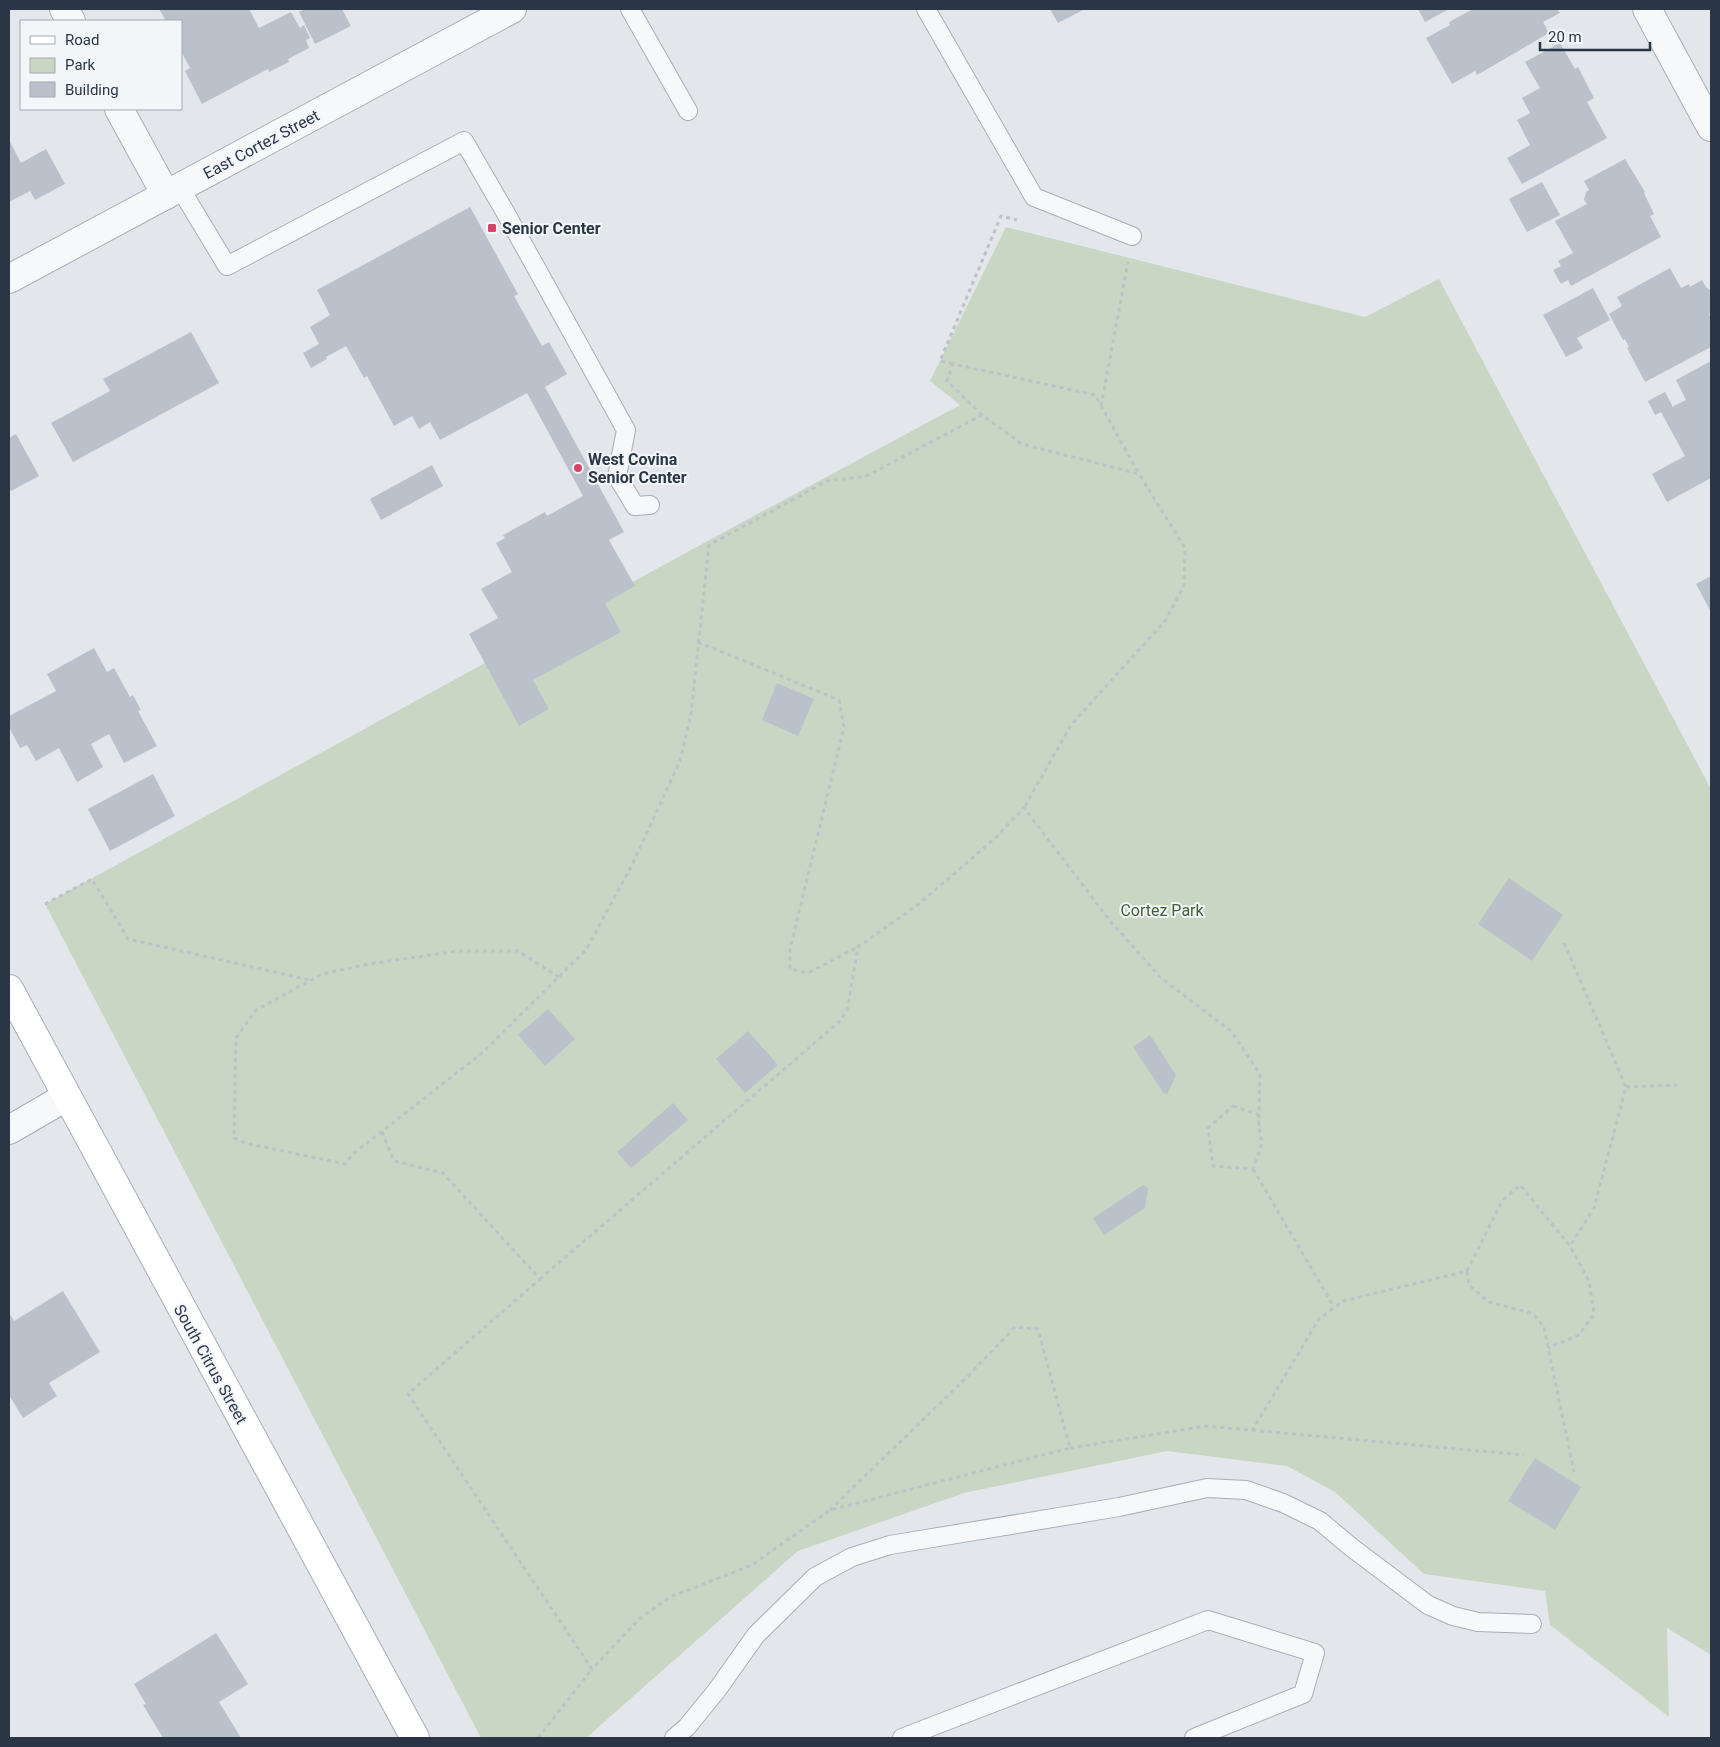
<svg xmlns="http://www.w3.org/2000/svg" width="1720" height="1747" font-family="Roboto,sans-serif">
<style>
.green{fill:#cad6c4}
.building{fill:#bac1ca}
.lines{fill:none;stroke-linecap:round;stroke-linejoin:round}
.service-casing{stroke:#a8aeb7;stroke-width:20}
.minor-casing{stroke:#a8aeb7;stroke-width:30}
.tertiary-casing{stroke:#a8aeb7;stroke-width:30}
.secondary-casing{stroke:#a8aeb7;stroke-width:30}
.path{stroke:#bdc2c8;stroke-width:3;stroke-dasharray:4 4;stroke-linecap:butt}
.service{stroke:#f6f8fa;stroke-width:18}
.minor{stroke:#f6f8fa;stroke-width:28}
.tertiary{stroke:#f6f8fa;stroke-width:28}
.secondary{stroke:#fff;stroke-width:28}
.poi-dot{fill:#d64366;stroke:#f3f6f9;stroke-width:2}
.labels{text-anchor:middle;stroke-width:4;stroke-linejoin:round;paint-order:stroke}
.street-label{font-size:16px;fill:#2a3646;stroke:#f3f6f9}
.poi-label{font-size:16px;font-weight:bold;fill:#2a3646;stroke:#f3f6f9;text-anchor:start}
.park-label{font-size:16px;fill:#426236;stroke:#f3f6f9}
</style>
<rect width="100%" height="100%" fill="#e3e7ec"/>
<!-- green -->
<polygon class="green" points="1006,227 1365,317 1439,279 1711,789 1711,1655 1667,1628 1669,1717 1550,1625 1545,1591 1424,1574 1335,1492 1287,1466 1167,1451 964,1493 798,1551 586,1738 481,1738 45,904 702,544 960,405 930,381"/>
<!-- building -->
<g class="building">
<polygon points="159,9 249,9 259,28 291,12 300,28 304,25 310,38 306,40 309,48 288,59 289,62 269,72 268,69 202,104 185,71 190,68 181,51 181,21 166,21"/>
<polygon points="305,9 342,9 351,26 315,44 299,12"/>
<polygon points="1050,9 1085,9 1058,23"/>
<polygon points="1418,9 1449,9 1425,22"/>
<polygon points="1473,9 1557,9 1560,13 1543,22 1549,33 1477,75 1475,71 1452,84 1426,38 1450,25 1449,22"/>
<polygon points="1560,43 1575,69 1578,67 1594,98 1587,102 1607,138 1522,184 1507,158 1530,145 1517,120 1530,113 1522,98 1540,88 1525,62"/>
<polygon points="9,140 21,163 46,149 65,184 35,200 30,191 9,202"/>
<polygon points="1625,159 1645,192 1644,193 1654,214 1650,216 1661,237 1571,286 1568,280 1561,284 1553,270 1561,266 1558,261 1573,253 1555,221 1587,204 1584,200 1586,192 1589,190 1584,181"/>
<polygon points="1542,182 1560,215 1527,232 1509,199"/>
<polygon points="470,207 518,294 514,296 542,346 549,342 567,374 545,387 624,532 609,540 635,586 605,603 621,632 533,680 549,709 519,726 469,634 498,618 481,589 512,572 496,543 505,538 503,535 545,512 547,516 583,496 527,393 440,440 430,422 419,429 412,416 394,426 367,376 364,378 346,346 326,357 327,359 311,368 303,353 319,344 310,327 330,315 317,290"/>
<polygon points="1670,268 1681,288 1689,284 1690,287 1702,280 1706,287 1711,291 1711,313 1709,314 1711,318 1711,347 1645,382 1627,348 1629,347 1625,339 1623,340 1609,314 1622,306 1617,297"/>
<polygon points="1593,288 1610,320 1577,338 1583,348 1566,357 1543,315"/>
<polygon points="191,332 219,383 73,462 51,423 110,391 103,379"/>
<polygon points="1711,361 1711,478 1667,502 1652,474 1685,456 1661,412 1655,415 1648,401 1665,392 1672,405 1672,407 1686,400 1676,380"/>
<polygon points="16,434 39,476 11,491 9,488 9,438"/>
<polygon points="432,465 443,486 381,520 370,499"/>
<polygon points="1711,576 1711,612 1696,584"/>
<polygon points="94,648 107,672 114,668 130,697 133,695 141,710 138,711 157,746 124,763 109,734 91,744 103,767 77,782 59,748 36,761 27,745 20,748 9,727 9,716 56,691 47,674"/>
<polygon points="777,683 814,699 798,736 762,720"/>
<polygon points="153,774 175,816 110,851 88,809"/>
<polygon points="1509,878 1563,915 1532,961 1478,924"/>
<polygon points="548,1009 575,1039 545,1066 518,1035"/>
<polygon points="748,1031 778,1065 745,1093 716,1059"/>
<polygon points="1150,1035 1176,1075 1167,1095 1166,1093 1164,1094 1133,1047"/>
<polygon points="673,1103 688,1120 631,1168 617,1152"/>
<polygon points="1143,1185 1148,1188 1145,1208 1104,1235 1093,1218"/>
<polygon points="63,1291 100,1352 49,1383 57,1396 23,1418 9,1395 9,1313 14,1321"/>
<polygon points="1535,1458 1581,1487 1555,1530 1508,1501"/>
<polygon points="216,1633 248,1684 219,1702 241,1738 163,1738 143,1705 146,1704 134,1684"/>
</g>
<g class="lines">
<defs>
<g id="service">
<polyline points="630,9 688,111"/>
<polyline points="926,9 1034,197 1132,236"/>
<polyline points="180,188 227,266 464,141 504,210 626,430 617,476 635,506 650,505"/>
<polyline points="674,1738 687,1727 717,1690 756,1635 815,1577 852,1557 890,1545 1119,1507 1207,1488 1246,1490 1283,1503 1320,1521 1351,1547 1428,1605 1453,1616 1478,1622 1532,1624"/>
<polyline points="902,1738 1208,1620 1315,1653 1303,1694 1194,1738"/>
</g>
<g id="minor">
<polyline points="64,9 71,21"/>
<polyline points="1647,9 1711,127"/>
<polyline points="119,109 166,195"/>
<polyline points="9,1130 66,1097"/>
</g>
<polyline id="tertiary" points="9,279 512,9"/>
<polyline id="secondary" points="9,989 415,1738"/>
</defs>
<!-- service casing -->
<use href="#service" class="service-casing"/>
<!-- minor casing -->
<use href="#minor" class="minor-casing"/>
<!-- tertiary casing -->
<use href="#tertiary" class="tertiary-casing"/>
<!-- secondary casing -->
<use href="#secondary" class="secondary-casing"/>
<!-- path -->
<g class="path">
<polyline points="953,364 940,361 1001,216 1017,220"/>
<polyline points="1101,406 1128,262"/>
<polyline points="982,415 947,381 953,364 1095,395 1139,474"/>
<polyline points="698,642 839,700 844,727 790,949 790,969 808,973 858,947"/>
<polyline points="45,904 92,879 128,939 310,980"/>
<polyline points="1564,943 1626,1087 1594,1208 1570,1246"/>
<polyline points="559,977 518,951 458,951 369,964 322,974 256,1010 236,1038 234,1138 245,1143 345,1164 353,1154 482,1053 586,950 632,865 680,761 691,714 709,545 827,481 867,476 982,415 1022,444 1139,474 1185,548 1184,586 1165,621 1071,725 1024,808"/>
<polyline points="1626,1087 1677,1085"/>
<polygon points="1233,1106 1257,1114 1262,1144 1253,1169 1213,1166 1208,1128"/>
<polyline points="382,1132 394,1161 443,1173 540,1279 408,1394 592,1669 639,1619 670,1597 752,1565 830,1510 1070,1448 1038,1329 1015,1327 967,1377 830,1510"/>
<polyline points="1253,1169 1334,1307"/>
<polyline points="1467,1271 1502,1201 1520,1185 1570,1246 1589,1281 1594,1314 1579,1335 1548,1348"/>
<polyline points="540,1279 840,1021 847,1010 858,947 919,904 993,840 1024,808 1111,922 1161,978 1231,1031 1260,1074 1259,1127"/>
<polyline points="1252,1431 1319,1319 1343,1301 1467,1271 1469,1285 1489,1302 1534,1314 1544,1328 1574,1472"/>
<polyline points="1070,1448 1206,1426 1524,1455"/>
<polyline points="538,1738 592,1669"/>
</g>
<!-- service -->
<use href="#service" class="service"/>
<!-- minor -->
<use href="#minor" class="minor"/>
<!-- tertiary -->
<use href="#tertiary" class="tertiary"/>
<!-- secondary -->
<use href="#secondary" class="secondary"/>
</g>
<!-- markers -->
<g class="poi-dot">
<rect x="487" y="223" width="10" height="10" rx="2.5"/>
<circle cx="578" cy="468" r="5"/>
</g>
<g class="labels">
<!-- street labels -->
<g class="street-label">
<text transform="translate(261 144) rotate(-28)" y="6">East Cortez Street</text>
<text transform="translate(211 1364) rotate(61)" y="6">South Citrus Street</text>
</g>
<!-- poi labels -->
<g class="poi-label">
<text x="502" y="234">Senior Center</text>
<text x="588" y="465">West Covina<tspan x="588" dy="18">Senior Center</tspan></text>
</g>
<!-- park labels -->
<g class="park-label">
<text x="1162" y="916">Cortez Park</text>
</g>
</g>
<!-- border -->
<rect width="1720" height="1747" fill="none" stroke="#2a3646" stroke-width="20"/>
<!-- legend -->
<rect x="20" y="20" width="162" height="90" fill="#f3f6f9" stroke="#a3a9b1"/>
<rect x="30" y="36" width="25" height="8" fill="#ffffff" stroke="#a3a9b1"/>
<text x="65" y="45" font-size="15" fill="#2a3646">Road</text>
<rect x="30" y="58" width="25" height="15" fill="#cad6c4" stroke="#a3a9b1"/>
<text x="65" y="70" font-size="15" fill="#2a3646">Park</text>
<rect x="30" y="82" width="25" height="15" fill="#bac1ca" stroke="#a3a9b1"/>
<text x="65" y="95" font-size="15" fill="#2a3646">Building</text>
<!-- scale -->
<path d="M1540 42v8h110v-8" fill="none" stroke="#2a3646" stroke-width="2.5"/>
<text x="1548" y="42" font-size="15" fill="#2a3646" stroke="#f3f6f9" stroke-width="4" paint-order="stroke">20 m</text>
</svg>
